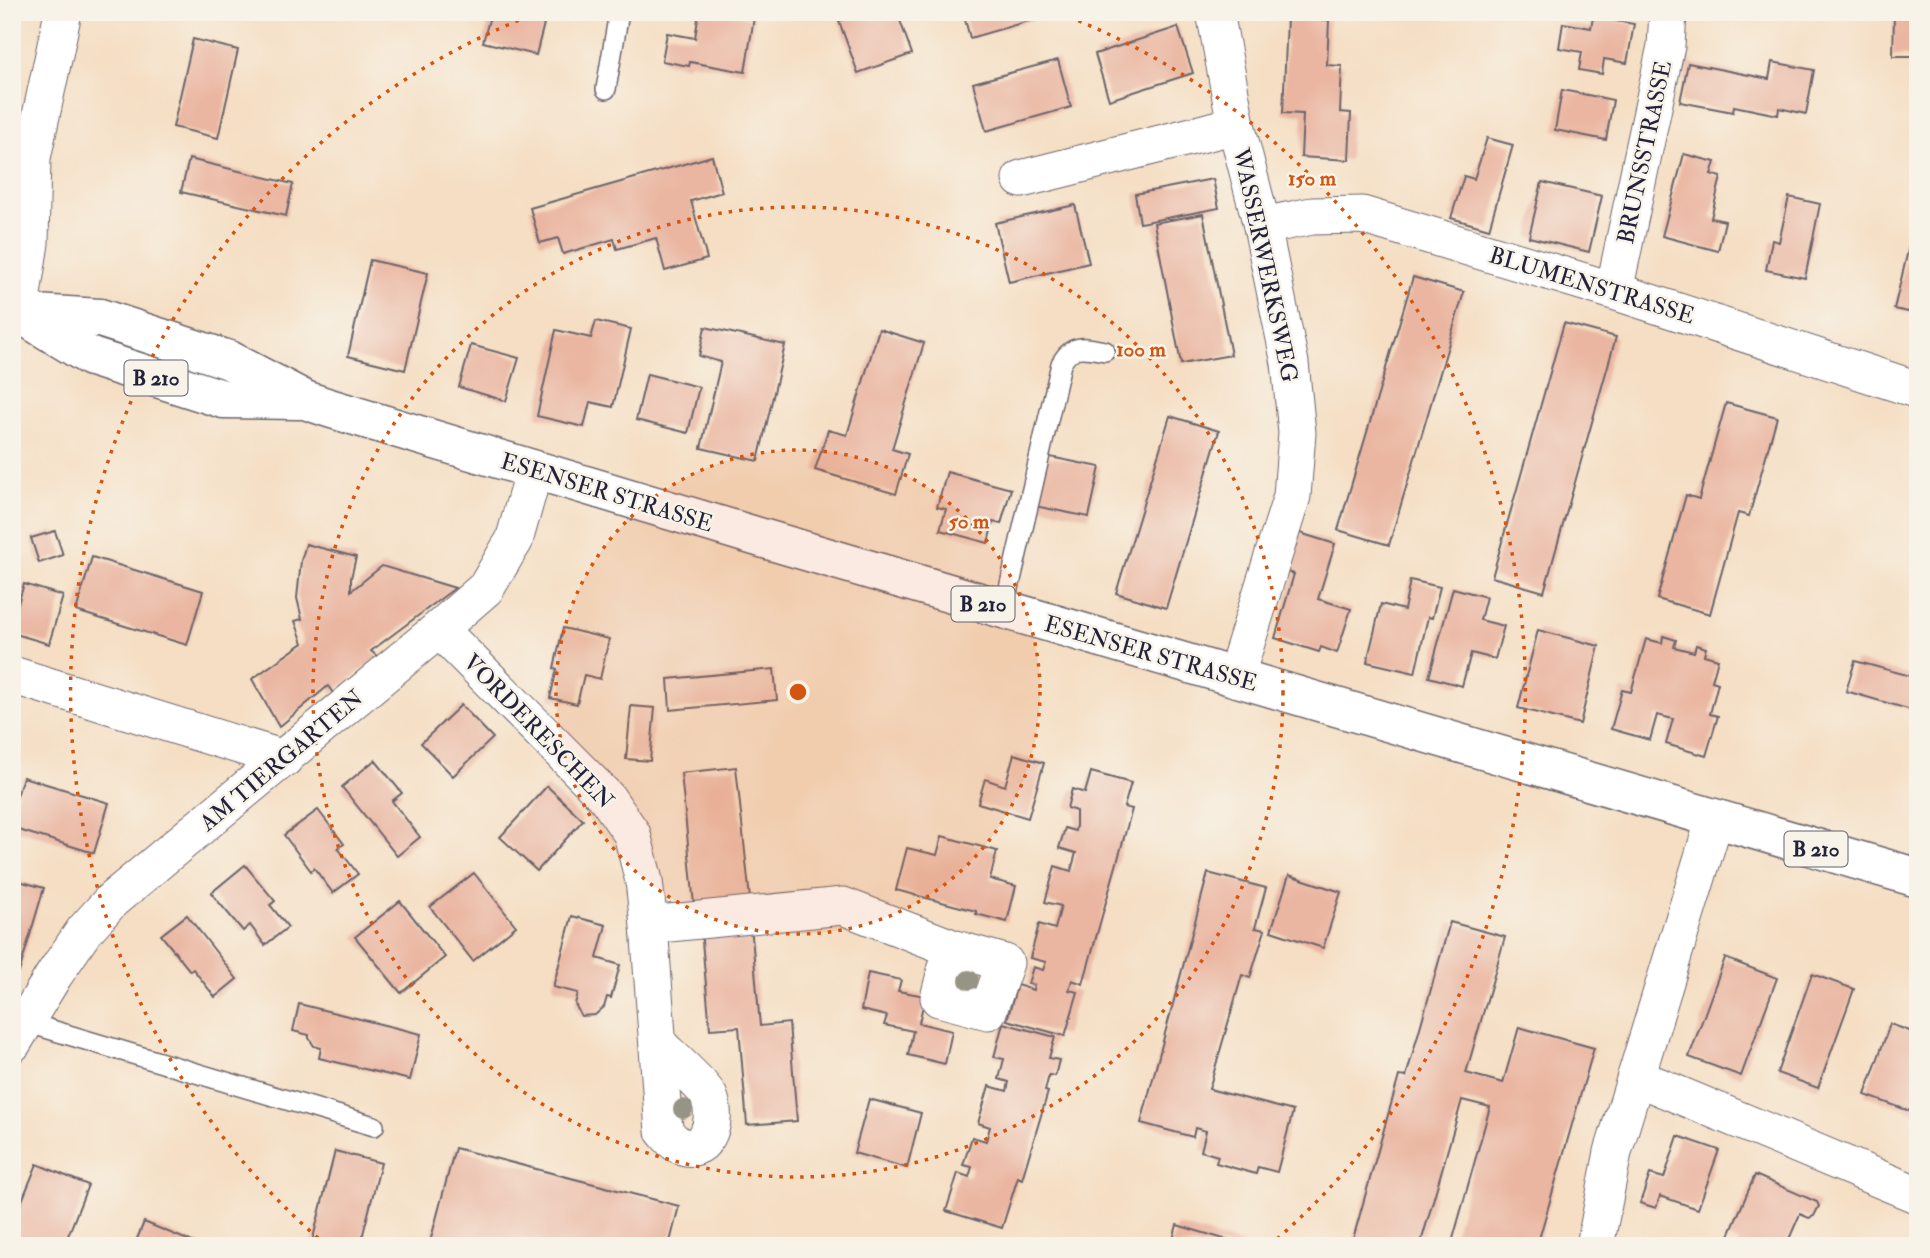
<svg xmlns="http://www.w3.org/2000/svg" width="1930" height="1258" font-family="'IM FELL Double Pica',serif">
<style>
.building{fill:#eab6a1}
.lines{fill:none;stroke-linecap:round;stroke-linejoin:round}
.lane-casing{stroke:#6c646b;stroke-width:22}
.street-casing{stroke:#6c646b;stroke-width:39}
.primary-casing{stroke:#6c646b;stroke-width:41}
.lane{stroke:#fff;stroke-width:19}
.street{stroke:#fff;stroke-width:37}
.primary{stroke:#fff;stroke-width:38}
.tree{fill:#969484}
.ring{fill:none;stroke:#d45411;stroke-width:3.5;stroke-dasharray:3.5 7}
.labels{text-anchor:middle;stroke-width:5;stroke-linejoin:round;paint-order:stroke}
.shield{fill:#f7f3e8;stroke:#62616f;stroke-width:2}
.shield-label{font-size:21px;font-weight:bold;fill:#22223b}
.street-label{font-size:23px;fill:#22223b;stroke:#f7f3e8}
.centre{fill:#d45411;stroke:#f7f3e8;stroke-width:3.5}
.ring-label{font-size:21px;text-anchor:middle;font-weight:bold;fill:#d45411;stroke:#f7f3e8;stroke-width:5;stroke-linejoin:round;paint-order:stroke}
</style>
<rect width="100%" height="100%" fill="#f7f3e8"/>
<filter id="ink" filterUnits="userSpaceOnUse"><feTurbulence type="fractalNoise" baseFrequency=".0143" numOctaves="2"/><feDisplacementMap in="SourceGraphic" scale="14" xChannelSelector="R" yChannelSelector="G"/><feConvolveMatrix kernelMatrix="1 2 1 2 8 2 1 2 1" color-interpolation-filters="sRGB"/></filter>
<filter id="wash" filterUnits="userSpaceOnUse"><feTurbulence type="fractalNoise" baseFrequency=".00686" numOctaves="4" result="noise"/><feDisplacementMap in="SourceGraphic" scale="28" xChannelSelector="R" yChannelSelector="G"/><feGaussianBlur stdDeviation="1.57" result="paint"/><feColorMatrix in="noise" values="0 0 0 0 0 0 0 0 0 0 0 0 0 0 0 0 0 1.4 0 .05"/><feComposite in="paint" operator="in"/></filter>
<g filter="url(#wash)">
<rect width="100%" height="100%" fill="#f5dec3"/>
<g id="blocks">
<!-- building -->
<g class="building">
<polygon points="491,12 547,12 536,55 483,42"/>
<polygon points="699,12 722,12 754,18 745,72 690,62 689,66 662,61 667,33 695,38"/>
<polygon points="863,12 897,12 912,54 858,73 839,21"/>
<polygon points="963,12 1056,12 1056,13 970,38"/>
<polygon points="1912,12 1918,12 1918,56 1893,56 1894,14 1912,14"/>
<polygon points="1593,17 1634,24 1627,63 1604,59 1602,74 1579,70 1582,52 1559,48 1563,23 1591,28"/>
<polygon points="1287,18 1329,20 1327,65 1342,66 1340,112 1351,113 1349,160 1301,157 1303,114 1283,113"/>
<polygon points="1178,27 1193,73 1109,100 1095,54"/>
<polygon points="193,39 238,50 218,138 173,127"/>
<polygon points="1058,60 1071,107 986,131 973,83"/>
<polygon points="1772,62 1814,70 1806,114 1779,108 1778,115 1734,106 1733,112 1680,102 1688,63 1769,79"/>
<polygon points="1562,90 1613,100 1606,140 1555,130"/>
<polygon points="1487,138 1513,145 1489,229 1451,218 1464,176 1474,179"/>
<polygon points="1684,154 1715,162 1711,174 1721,177 1711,218 1725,221 1718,251 1662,236"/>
<polygon points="712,156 722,192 691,201 707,259 665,271 656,238 617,249 614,239 563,254 558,238 540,243 530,208"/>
<polygon points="189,159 293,184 286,216 181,192"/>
<polygon points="1213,179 1219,208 1140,223 1135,194"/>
<polygon points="1542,182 1602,196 1589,252 1529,237"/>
<polygon points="1789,197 1820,204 1805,278 1766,270 1772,240 1779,242"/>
<polygon points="1075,205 1089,263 1009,282 995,223"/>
<polygon points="1203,214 1231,355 1181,364 1154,223"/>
<polygon points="1911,238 1918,240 1918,314 1894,309"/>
<polygon points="370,260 428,273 405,370 348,356"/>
<polygon points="1413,277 1464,292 1389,545 1338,530"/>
<polygon points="596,321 631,329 613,407 590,402 584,427 537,416 556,330 591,338"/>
<polygon points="1564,323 1616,337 1544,592 1492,577"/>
<polygon points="705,327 785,345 758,461 701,448 721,362 699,356"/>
<polygon points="879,329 924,343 892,449 908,454 896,494 815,470 828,430 847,435"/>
<polygon points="471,345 519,358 506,401 459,387"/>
<polygon points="647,374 699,387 688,433 636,420"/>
<polygon points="1726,403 1777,417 1749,516 1738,513 1710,614 1657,599 1686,495 1699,499"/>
<polygon points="1170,416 1219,431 1166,608 1116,593"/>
<polygon points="1040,455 1100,467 1089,517 1030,505"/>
<polygon points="947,472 1011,489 1001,524 993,522 988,543 940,530 946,509 937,507"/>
<polygon points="1287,529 1335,544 1318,599 1351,609 1337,653 1321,647 1319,652 1275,638 1294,574 1275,568"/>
<polygon points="55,531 63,555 39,563 31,538"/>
<polygon points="306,544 356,557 351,578 351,591 382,566 455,588 371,651 378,657 333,693 328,686 279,727 252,679 303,643 295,621 302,619 297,598 301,561"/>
<polygon points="92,557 203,591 187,645 76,611"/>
<polygon points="1410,580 1440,587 1432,618 1428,617 1415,673 1367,662 1381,604 1404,610"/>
<polygon points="24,584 63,596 49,644 12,633 12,623"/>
<polygon points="1453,588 1486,597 1480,620 1504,626 1495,659 1471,653 1462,686 1429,677"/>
<polygon points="563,628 609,639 600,679 584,675 577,704 550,698 557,669 554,668"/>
<polygon points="1538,630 1599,646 1580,724 1518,708"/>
<polygon points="1663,636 1676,640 1674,647 1694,652 1696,645 1706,648 1704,655 1718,659 1712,681 1718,683 1710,714 1718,716 1706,756 1666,744 1673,719 1657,715 1650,740 1611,729 1622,690 1631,692 1646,639 1662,643"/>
<polygon points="1855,661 1918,678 1918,712 1846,691"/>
<polygon points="774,669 777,700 670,710 668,679"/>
<polygon points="461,705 493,738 453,776 421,743"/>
<polygon points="631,706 655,708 650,761 626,759"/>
<polygon points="1014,754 1044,763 1028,818 978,803 985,779 1005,786"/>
<polygon points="375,760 402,793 392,801 420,837 397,856 342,787"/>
<polygon points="736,767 750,899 694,905 681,773"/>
<polygon points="1091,772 1131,783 1124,807 1132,809 1083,984 1072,980 1069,990 1078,992 1065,1036 1007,1020 1017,985 1033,990 1034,985 1028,984 1033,967 1043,970 1046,962 1030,958 1039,924 1055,929 1061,906 1045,902 1055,866 1071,871 1076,853 1059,848 1065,828 1075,831 1076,826 1076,811 1067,808 1072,789 1085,793"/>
<polygon points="23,777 109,803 94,853 12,828 12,812"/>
<polygon points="547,786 583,820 537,871 500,837"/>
<polygon points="318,810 344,844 338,848 358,874 333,893 314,868 311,871 284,835"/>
<polygon points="942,836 997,851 990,879 1016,886 1007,922 976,914 976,911 896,890 907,848 937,855"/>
<polygon points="245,865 275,901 270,905 288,927 265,945 250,925 243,931 211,893"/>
<polygon points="474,873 516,926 473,961 430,907"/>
<polygon points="1208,873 1266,888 1255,928 1265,930 1250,978 1242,975 1209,1089 1293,1111 1277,1172 1258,1167 1256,1174 1216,1163 1218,1156 1201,1151 1206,1131 1195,1128 1193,1137 1141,1123"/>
<polygon points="1289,875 1341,892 1323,948 1271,931"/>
<polygon points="12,879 44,888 19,972 12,970"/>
<polygon points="400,901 445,957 401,993 355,937"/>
<polygon points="187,915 237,979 215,997 193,969 190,971 161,935"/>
<polygon points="572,916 606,925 597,958 620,965 611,998 607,997 604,1007 595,1015 581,1016 575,1004 578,993 553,987"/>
<polygon points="1450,922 1505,937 1466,1073 1503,1083 1519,1027 1594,1048 1537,1246 1451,1246 1490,1107 1462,1100 1420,1246 1351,1246 1399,1076 1406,1077"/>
<polygon points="751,925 760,1026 789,1023 797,1121 747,1125 739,1027 710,1029 701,930"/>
<polygon points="1725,958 1777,978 1741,1076 1689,1057"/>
<polygon points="868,973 901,980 898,991 925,996 919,1023 952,1031 945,1064 908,1055 913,1031 884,1025 887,1016 861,1010"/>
<polygon points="1812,974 1854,989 1818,1088 1777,1073"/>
<polygon points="299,1004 421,1034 410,1080 319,1058 321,1048 314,1046 309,1038 309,1035 293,1031"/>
<polygon points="1003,1023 1055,1037 1049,1058 1059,1060 1055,1076 1049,1075 1045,1091 1048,1092 1022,1179 1018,1177 1002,1228 946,1211 958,1173 969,1177 972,1167 963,1165 972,1137 986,1141 990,1127 978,1123 989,1086 1007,1091 1009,1082 999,1079 1004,1059 994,1057"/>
<polygon points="1890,1024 1918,1034 1918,1062 1915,1068 1918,1069 1918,1114 1865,1095"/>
<polygon points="869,1099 921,1113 907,1168 854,1153"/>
<polygon points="1678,1136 1719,1150 1698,1209 1660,1196 1656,1208 1640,1203 1650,1174 1664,1178"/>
<polygon points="455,1148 679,1206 669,1246 429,1246"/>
<polygon points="335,1151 381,1163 360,1246 311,1246"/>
<polygon points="37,1164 88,1185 64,1246 39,1246 12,1235 12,1225"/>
<polygon points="1755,1175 1817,1202 1819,1206 1814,1216 1809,1218 1800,1214 1786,1246 1737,1246 1739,1242 1728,1238"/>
<polygon points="144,1222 195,1243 194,1246 134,1246"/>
<polygon points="1177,1225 1244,1245 1244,1246 1171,1246"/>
</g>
</g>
</g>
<g filter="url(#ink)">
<use href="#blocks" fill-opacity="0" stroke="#6c646b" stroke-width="2"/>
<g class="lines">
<defs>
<g id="lane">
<polyline points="606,89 619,12"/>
<path d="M1004 610 1061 364C1072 343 1084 347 1105 351"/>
<polyline points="25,1022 374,1126"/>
</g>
<g id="street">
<polyline points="1215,12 1236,125 1262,226 1290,363 1297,433 1292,496 1235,678"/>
<polyline points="1021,179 1236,125"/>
<polyline points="1262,226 1312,216 1362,215 1614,291 1918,390"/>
<polyline points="1614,291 1666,46 1668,12"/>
<polyline points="19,313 30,243 32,158 63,12"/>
<path d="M439 629 607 798 632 834 644 881 649 925 664 1131C668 1135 671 1140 676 1143 706 1161 719 1120 709 1097 705 1087 669 1055 659 1045"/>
<polyline points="12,675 284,759"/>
<polyline points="649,925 843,906 952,948 1005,963 988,1011 939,998 952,948"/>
<polyline points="12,1044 54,975 84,931 112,900 439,629 486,588 507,552 514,541 534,470"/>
<polyline points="1636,1077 1918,1195"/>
<polyline points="1595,1246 1613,1152 1715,818"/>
</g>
<g id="primary">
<polyline points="12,311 19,313 100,318 229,360 305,400 329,408 765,539 1918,878"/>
<polyline points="24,316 91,357 223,399 299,400"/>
</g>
</defs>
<!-- lane casing -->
<use href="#lane" class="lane-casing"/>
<!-- street casing -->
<use href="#street" class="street-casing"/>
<!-- primary casing -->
<use href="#primary" class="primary-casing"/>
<!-- lane -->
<use href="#lane" class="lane"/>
<!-- street -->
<use href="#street" class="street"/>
<!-- primary -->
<use href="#primary" class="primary"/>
</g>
<!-- trees -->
<g class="tree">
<circle cx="969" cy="980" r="10"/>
<circle cx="683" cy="1109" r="10"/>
</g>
</g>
<!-- distance rings -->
<circle cx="798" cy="692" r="242" fill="#d45411" fill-opacity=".12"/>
<g class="ring">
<circle cx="798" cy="692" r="242"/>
<circle cx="798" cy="692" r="485"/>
<path d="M326 1245A727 727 0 0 1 537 13M1059 13A727 727 0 0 1 1270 1245"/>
</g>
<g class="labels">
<!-- shield labels -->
<g class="shield">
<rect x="124.5" y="360.5" width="63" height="35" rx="5"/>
<rect x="951.5" y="586.5" width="63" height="35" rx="5"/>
<rect x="1784.5" y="831.5" width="63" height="35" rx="5"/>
</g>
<g class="shield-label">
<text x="156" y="385">B 210</text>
<text x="983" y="611">B 210</text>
<text x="1816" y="856">B 210</text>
</g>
<!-- street labels -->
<g class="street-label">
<text transform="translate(1644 152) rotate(-78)" y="8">BRUNSSTRASSE</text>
<text transform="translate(1266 265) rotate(78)" y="8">WASSERWERKSWEG</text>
<text transform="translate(1592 285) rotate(17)" y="8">BLUMENSTRASSE</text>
<text transform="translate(607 492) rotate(17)" y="8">ESENSER STRASSE</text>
<text transform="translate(1151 653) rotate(16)" y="8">ESENSER STRASSE</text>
<text transform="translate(539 731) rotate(46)" y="8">VORDERESCHEN</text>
<text transform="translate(281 760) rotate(-40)" y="8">AM TIERGARTEN</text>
</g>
</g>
<circle cx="798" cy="692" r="10" class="centre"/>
<g class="ring-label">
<text x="1312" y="185">150 m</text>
<text x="1141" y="356">100 m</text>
<text x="969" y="528">50 m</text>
</g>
<!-- margin -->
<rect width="1930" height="1258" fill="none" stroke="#f7f3e8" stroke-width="42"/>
</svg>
